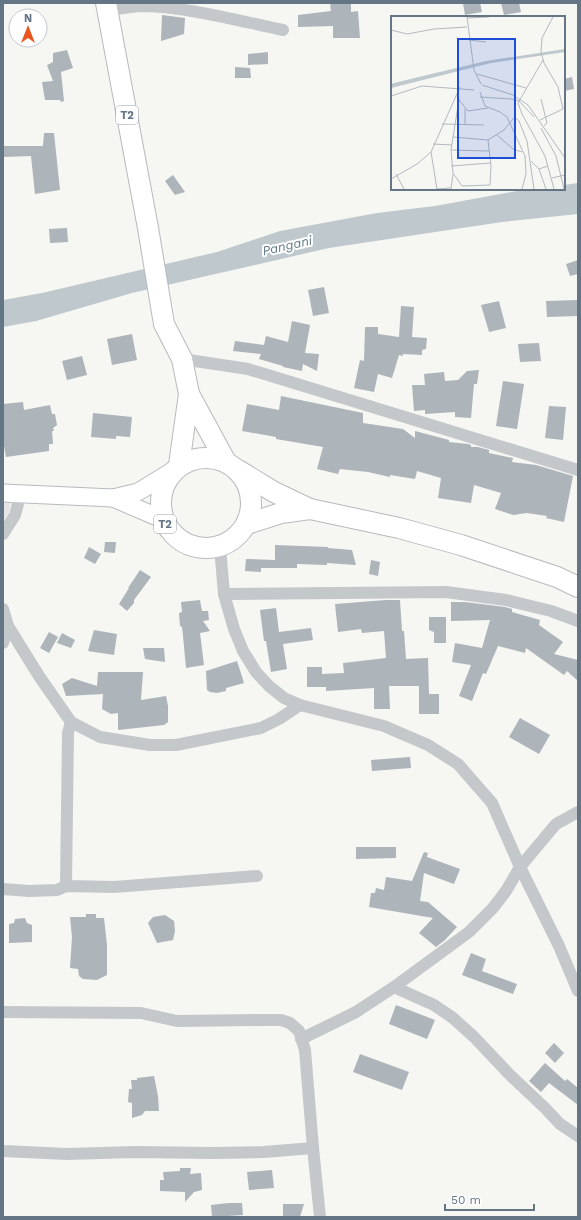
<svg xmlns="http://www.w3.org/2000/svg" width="581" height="1220" font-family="'Work Sans',sans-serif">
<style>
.built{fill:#e4e5e4}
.water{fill:#bec8cd}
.building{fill:#adb4ba}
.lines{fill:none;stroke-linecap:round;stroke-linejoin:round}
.secondary-casing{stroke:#b6bbc0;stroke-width:19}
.trunk-casing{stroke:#b6babd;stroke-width:22}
.minor{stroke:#c4c8cb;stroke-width:12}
.secondary{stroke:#fff;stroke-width:17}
.trunk{stroke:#fff;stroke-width:20}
.labels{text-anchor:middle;stroke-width:4;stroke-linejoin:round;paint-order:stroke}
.shield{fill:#fff;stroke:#929eaa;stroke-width:1}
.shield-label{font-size:11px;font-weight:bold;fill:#647585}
.water-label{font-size:13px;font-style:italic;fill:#5f7782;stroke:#fff}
.inset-road{fill:none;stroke:#b3bac0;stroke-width:1}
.view{fill:#1d4ed8;fill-opacity:0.15;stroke:#1d4ed8;stroke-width:2}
.inset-edge{fill:none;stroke:#647585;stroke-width:2}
</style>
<rect width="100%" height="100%" fill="#f6f6f3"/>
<!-- built -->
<polygon class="built" points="3,502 11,502 9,512 3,521"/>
<!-- water -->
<polygon class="water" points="578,183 578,214 502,222 329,248 132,293 36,321 3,327 3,300 42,293 217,252 280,231 377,213 435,206 517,191 531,189 564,189 564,185"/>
<!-- building -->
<g class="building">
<polygon points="330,3 351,3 351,12 358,11 360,38 333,38 333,26 298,27 298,15 331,11"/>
<polygon points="463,3 480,3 482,12 465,15"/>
<polygon points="501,3 519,3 521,12 504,15"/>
<polygon points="162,15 185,18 184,34 161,41"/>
<polygon points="67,50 73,68 61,72 64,101 61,102 60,100 45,100 42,82 53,81 47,65 53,62 53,53"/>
<polygon points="268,52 268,64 248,65 248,54"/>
<polygon points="235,67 250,68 251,78 235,78"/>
<polygon points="572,77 574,89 564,91 564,79"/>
<polygon points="44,133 54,133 60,190 35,194 31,156 3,157 3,146 43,146"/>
<polygon points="173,175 185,192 175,195 165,181"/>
<polygon points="67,228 68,242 50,243 49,229"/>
<polygon points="578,260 578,274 570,276 566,264"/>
<polygon points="324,287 329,313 313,316 308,290"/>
<polygon points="578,300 578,316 547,317 546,301"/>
<polygon points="499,301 506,328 489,332 481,305"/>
<polygon points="401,306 414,307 412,337 427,338 426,349 422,350 422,355 403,354 403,356 399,355 392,378 378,374 374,392 354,388 360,360 364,361 365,327 378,327 378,334 399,337"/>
<polygon points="292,321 310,325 305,353 319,354 317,371 303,364 302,371 283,367 283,366 259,359 261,354 233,351 235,341 264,345 266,336 288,342"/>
<polygon points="132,334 137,360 112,365 107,339"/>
<polygon points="539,343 541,361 520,362 518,344"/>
<polygon points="82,356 87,375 67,380 62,361"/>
<polygon points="479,370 477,384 474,384 471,418 455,417 455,412 425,414 425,410 414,411 412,385 425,385 424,374 444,372 445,381 458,380 467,371"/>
<polygon points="503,381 524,384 517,429 496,426"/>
<polygon points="281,396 363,413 363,423 403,429 415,438 415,431 449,440 449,442 468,444 471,445 471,447 478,447 489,450 489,453 513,458 512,462 536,465 573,476 564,522 546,518 547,516 527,513 513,515 495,509 501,493 474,485 471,503 438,498 441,478 417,471 415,479 390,475 390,477 368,472 340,469 338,474 317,469 323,447 276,439 276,437 242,431 247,404 279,410"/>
<polygon points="23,402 24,410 50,405 52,414 55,414 57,425 53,428 54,431 52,431 53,444 49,444 49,451 6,457 3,441 3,404"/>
<polygon points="549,406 566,407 563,440 545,438"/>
<polygon points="93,413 132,417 130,437 116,436 116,439 91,437"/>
<polygon points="105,542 116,542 115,553 104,552"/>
<polygon points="275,545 328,547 328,548 352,550 356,565 327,563 327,565 297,564 297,568 261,568 261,572 245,571 246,559 275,560"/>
<polygon points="89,547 101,554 95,564 84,558"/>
<polygon points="371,560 380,562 378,576 369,574"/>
<polygon points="140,570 151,577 134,600 134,603 127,611 119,604 129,588 128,588"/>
<polygon points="200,600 202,611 208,611 209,620 203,621 210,631 200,633 204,665 186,668 183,636 182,627 180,626 179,613 182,612 181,602"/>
<polygon points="386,600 400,600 402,631 404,631 406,659 428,658 429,694 439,694 439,714 419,714 419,686 389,686 390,709 374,709 374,688 326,691 326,687 307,687 307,667 322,667 322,674 344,673 343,663 386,658 384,631 362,633 361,629 338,632 335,604"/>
<polygon points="451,602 465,602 505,607 512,609 512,612 540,620 539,625 563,642 554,654 578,660 578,681 567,671 564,675 526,648 525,653 498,646 486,674 483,673 472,701 459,696 471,665 452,662 455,643 482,648 490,620 451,621"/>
<polygon points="276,608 279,632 311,628 313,640 283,644 287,669 271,672 266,641 264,641 260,610"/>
<polygon points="429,617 446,617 446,643 434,643 434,632 429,630"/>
<polygon points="94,630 117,634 114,655 88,651"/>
<polygon points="49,632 58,637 49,653 40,648"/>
<polygon points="62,633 75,640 71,648 57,643"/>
<polygon points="143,648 164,648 165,662 145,659"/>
<polygon points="237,661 244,683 226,688 226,691 217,693 210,692 207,690 206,671"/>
<polygon points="98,672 143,672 141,700 166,696 168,706 168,722 164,725 118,730 118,713 111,714 102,709 103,694 66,696 62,684 72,678 97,686"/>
<polygon points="520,718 550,735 539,754 509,737"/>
<polygon points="410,757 411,768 372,771 371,760"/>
<polygon points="356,847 396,847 396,858 356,859"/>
<polygon points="424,852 428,853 427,857 460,869 454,884 424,873 420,901 428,902 457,927 445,940 436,947 419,933 433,918 369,907 371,893 375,893 376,888 384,890 386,877 412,881"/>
<polygon points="86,914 96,914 96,918 104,918 107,945 107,975 97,980 83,979 79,976 78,969 70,968 72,937 70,917 86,917"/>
<polygon points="165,915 174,921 175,931 173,940 157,943 148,923 153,917"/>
<polygon points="25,918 27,923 32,925 32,942 9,943 9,924 14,923 15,919"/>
<polygon points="471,953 486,959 482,971 517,984 513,994 462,975"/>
<polygon points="396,1005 435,1020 427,1039 389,1024"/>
<polygon points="554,1043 564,1053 555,1063 545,1053"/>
<polygon points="360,1054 409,1072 402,1090 353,1072"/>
<polygon points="545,1063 565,1081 567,1079 578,1088 578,1105 549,1083 541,1092 529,1081"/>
<polygon points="154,1076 158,1096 159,1111 145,1111 142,1115 132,1118 132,1103 128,1102 129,1089 132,1089 131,1080 137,1080 137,1078"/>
<polygon points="180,1168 191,1168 190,1174 201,1173 202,1190 194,1192 185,1202 185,1192 160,1191 160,1180 164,1180 163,1172 180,1171"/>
<polygon points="272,1170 274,1188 249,1190 247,1172"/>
<polygon points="228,1203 242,1203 243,1215 212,1217 211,1205"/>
<polygon points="283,1204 304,1204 300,1217 283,1217"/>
</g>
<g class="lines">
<defs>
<g id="secondary">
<polyline points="3,493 113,498 138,492 174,470"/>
<polyline points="113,498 162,519"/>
</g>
<g id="trunk">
<polyline points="106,3 148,228 164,324 182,359 189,394 179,465"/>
<polyline points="189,394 226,462"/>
<circle cx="206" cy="503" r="45"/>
<polyline points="238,470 274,492 310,509 399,528 461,545 557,577 578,587"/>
<polyline points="247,524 281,513 310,509"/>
</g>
</defs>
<!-- secondary casing -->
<use href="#secondary" class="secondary-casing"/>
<!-- trunk casing -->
<use href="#trunk" class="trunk-casing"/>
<!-- minor -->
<g class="minor">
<path d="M107 10C118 9 129 7 140 6 185 6 239 21 283 30"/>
<polyline points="182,359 248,369 578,470"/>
<polyline points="3,534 15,515 21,493"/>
<polyline points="220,547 224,594 234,629 243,651 256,672 269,686 284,698 300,705 384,726 428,745 458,764 492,803 520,867 559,946 578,991"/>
<polyline points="224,594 446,592 506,600 551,611 578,621"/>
<polyline points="3,609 8,626 39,676 71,722 100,737 150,745 176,745 261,728 279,719 300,705"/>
<polyline points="3,643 8,626"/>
<polyline points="66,886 68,733 71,722"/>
<polyline points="3,889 29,891 57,890 66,886 114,887 257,876"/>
<polyline points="394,987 434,1005 453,1018 474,1037 509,1074 545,1108 560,1124 578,1136"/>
<polyline points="3,1012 141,1013 177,1021 265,1020 281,1020 290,1023 299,1031 305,1050 313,1148 320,1217"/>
<polyline points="301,1039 356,1012 394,987 469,932 493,908 506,891 520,867 556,824 578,812"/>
<polyline points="3,1151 67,1154 134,1152 213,1153 264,1152 313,1148"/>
</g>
<!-- secondary -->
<use href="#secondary" class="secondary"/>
<!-- trunk -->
<use href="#trunk" class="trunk"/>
</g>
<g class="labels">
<!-- shield labels -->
<g class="shield">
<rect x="116" y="106" width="22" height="18" rx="3"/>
<rect x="154" y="515" width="22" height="18" rx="3"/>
</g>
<g class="shield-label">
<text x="127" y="119">T2</text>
<text x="165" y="528">T2</text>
</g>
<!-- water labels -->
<g class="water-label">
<text transform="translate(287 245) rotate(-13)" y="5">Pangani</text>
</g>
</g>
<!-- overview -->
<g transform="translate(391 16)">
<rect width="174" height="174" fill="#f6f6f3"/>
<path d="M174 33V36L100 47 0 72V68L7 66 95 45Z" fill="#bec8cd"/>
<path class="inset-road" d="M76 1 83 54 90 68M76 2 98 1M0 14 16 18 43 13 76 11M78 24 95 26M152 44 127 87 131 98 154 140 163 173M86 58 135 72M91 69 122 79 137 89 174 142M89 76 94 90 109 96 116 101 134 140 135 158 131 173M67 77 68 84 77 95 97 92M0 80 31 70 83 74M89 81 121 83 128 85 143 101M150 83 156 107 153 110M149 104 172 93 167 71 153 47 150 36 151 22 162 1M51 108 93 109M74 109V93M150 112 165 140 173 173M106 119 122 133 131 136M62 121 97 124 100 150 99 169 71 170 62 157 60 134 62 121 67 90 68 84M97 124 113 114 122 103 125 102 128 105 136 125 143 173M42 128 61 129M60 134 98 135M140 145 148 153 157 150M60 150 100 147M148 153 155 173M5 158 13 173M161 162 174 159M0 163 26 148 40 136M45 173 60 172M46 173 40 136 69 71M60 173 62 158"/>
<path class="view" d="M67 23H124V142H67Z"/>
<rect width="174" height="174" class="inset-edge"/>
</g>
<!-- border -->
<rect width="581" height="1220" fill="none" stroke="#647585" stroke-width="8"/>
<!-- north arrow -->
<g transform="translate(28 28)"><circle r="19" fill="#ffffff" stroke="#c1c8ce"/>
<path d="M0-3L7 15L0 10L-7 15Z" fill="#e95420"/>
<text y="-6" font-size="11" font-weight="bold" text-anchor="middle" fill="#647585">N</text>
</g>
<!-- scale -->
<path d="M445 1204v6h89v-6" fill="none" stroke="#647585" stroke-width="2"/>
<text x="451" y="1204" font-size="12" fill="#647585" stroke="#ffffff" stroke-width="3" paint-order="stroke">50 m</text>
</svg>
